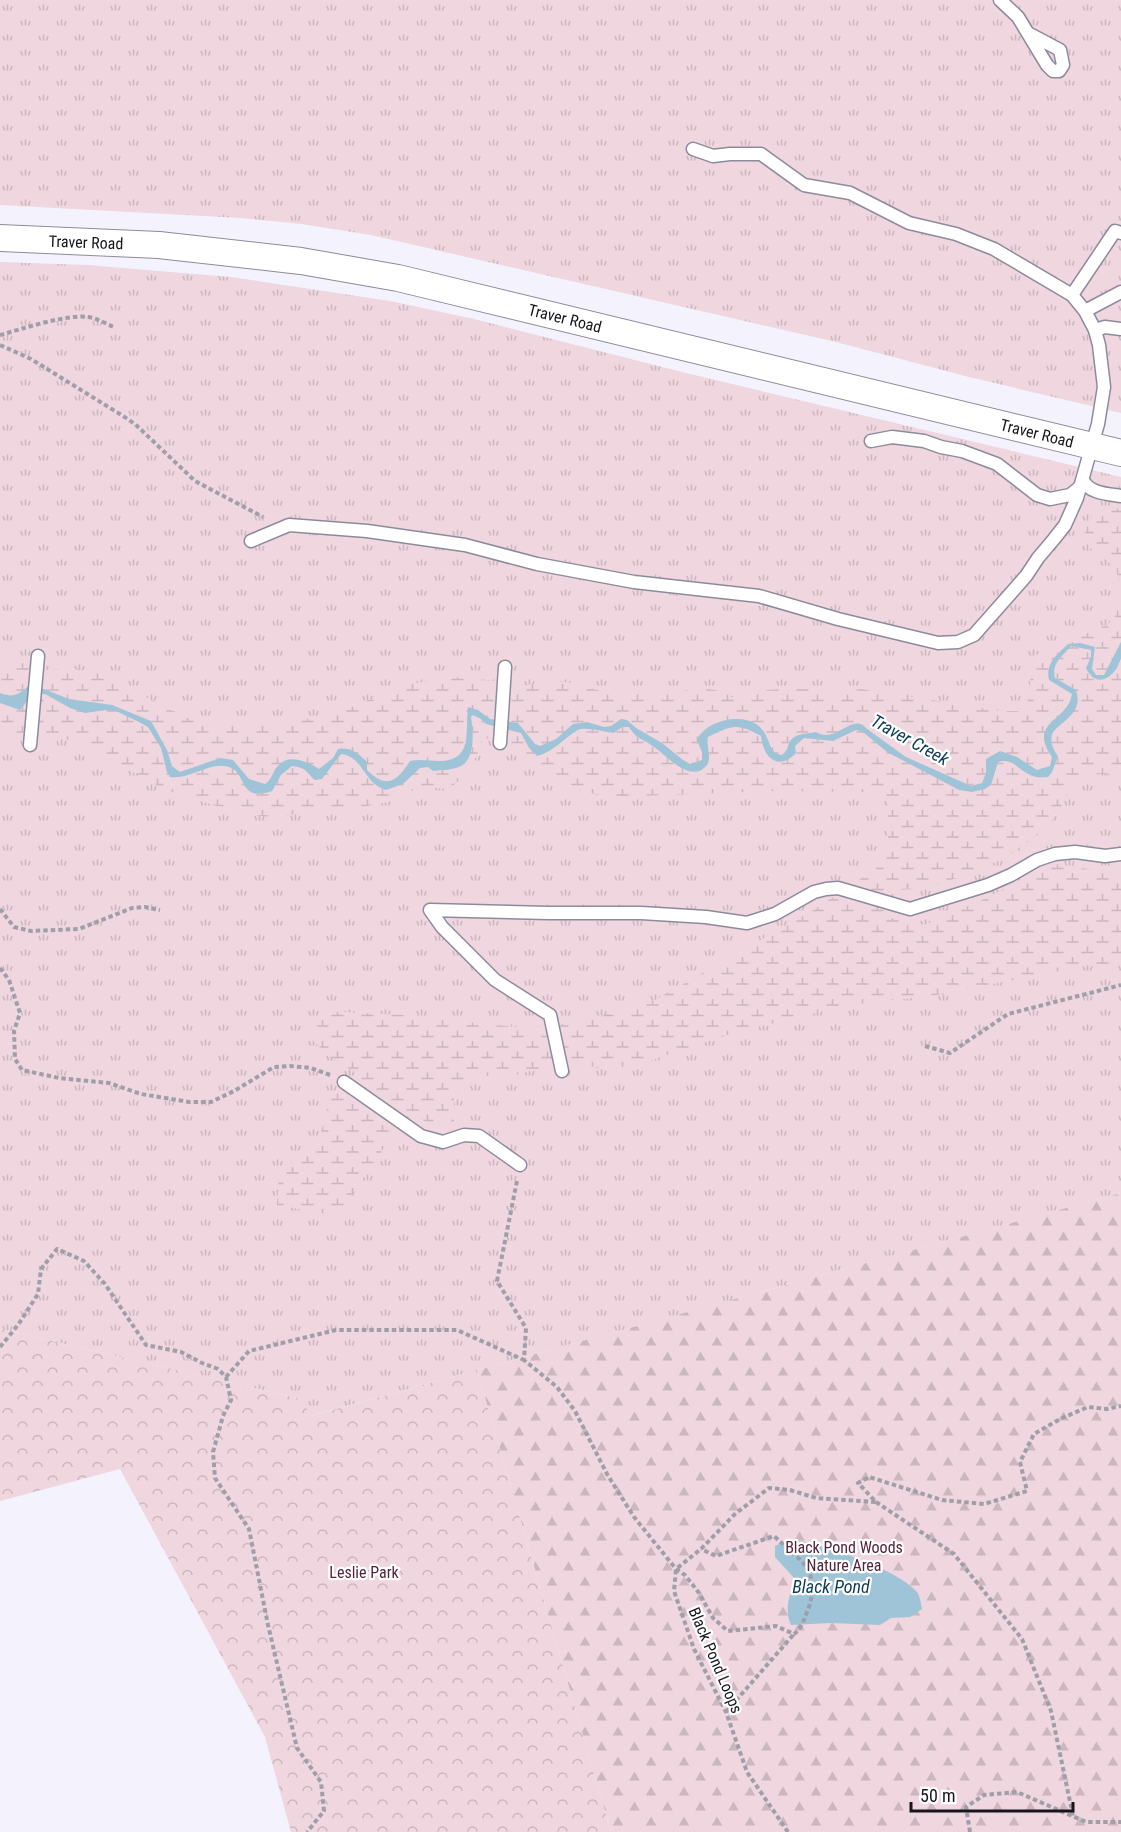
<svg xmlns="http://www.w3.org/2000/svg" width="1121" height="1832" font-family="'Roboto Condensed',sans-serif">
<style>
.grass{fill:url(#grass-tufts)}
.forest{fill:url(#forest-firs)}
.wetland{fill:url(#wetland-marsh)}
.park{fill:url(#park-crowns)}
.water{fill:#a0c4d7}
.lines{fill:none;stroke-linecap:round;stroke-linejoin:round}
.lane-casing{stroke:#8d8b9b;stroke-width:15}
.street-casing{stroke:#8d8b9b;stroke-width:28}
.path{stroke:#a09fa8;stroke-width:4;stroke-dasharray:4.5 3;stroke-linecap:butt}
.lane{stroke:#fff;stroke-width:12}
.street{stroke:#fff;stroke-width:26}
.labels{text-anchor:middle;stroke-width:4.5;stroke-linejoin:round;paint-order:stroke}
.street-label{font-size:16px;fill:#17161c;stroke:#fff}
.park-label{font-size:16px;fill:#54243a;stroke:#fff}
.water-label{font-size:18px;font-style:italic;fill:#0d3d53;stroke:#fff}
</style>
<defs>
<pattern id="grass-tufts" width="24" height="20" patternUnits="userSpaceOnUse" patternTransform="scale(1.5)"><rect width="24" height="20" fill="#efd6df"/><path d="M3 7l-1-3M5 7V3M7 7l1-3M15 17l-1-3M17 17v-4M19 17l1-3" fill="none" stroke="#ccb7bf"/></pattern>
<pattern id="forest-firs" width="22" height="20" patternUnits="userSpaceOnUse" patternTransform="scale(1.5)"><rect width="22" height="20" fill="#efd6df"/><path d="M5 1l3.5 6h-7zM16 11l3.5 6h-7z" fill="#ccb7bf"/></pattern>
<pattern id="wetland-marsh" width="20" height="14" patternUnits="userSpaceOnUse" patternTransform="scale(1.5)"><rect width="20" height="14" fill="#efd6df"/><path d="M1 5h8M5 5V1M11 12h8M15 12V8" fill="none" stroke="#ccb7bf"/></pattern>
<pattern id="park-crowns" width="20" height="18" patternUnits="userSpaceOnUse" patternTransform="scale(1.5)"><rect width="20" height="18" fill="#efd6df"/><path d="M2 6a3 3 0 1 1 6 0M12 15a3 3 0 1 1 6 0" fill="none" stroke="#ccb7bf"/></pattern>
</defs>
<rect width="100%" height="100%" fill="#f3f2fd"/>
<!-- grass -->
<g class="grass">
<polygon points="0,0 1121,0 1121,413 969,377 836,342 371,235 302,224 241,218 0,205"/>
<polygon points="0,262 87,265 231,277 390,301 474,319 682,372 1121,477 1121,1193 310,1416 301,1399 0,1329"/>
</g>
<!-- forest -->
<polygon class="forest" points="1121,1193 1121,1832 611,1832 477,1370"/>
<!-- wetland -->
<g class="wetland">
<path d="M1101 507 1121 509V584C1117 570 1111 563 1099 554 1095 551 1090 549 1088 545 1080 532 1090 514 1101 507Z"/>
<path d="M1121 599V776L1102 774 1075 777 1057 815 1032 839 1005 858 960 877 925 888 899 890 881 916 924 925 982 900 1054 864 1121 874V964L1090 965 931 996 849 1005 733 1033 637 1065 601 1069 571 1060 512 1076H483L454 1096V1122L431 1124 408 1113 337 1216 277 1205 279 1175 319 1140 330 1098 363 1077 335 1060 313 1041 321 1011 405 1015 525 1028 580 1022 653 1001 812 911 880 866 888 844V800L862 792 777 791 612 797C578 794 552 778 524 759 514 752 503 746 493 738L483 739C475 763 469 773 449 789L420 787 388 802 351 809H328L277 817 260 816 213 805 166 790 121 766 85 743 52 737 0 736V664L28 663 49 670 78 669 103 674 182 716 208 725 297 722 350 708 408 684 460 677 495 681 514 687 554 681 574 683 596 690 673 693 699 688 715 690 731 697 743 699 766 690 782 689H807L827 692 862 689 1001 711H1021C1037 696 1025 673 1035 655L1107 625 1115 617Z"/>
</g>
<!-- park -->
<polygon class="park" points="0,1329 301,1399 311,1416 477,1370 611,1832 291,1832 265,1737 120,1469 0,1501"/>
<!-- water -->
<g class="water">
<path d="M1121 642C1121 647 1121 652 1121 657 1117 676 1097 691 1086 668L1091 657V650L1071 646C1062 657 1051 663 1055 678L1076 690C1083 712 1066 718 1053 732 1049 741 1053 749 1058 756L1052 772 1048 777C1043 777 1037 778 1033 776 1020 772 1013 757 998 762L991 785 985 789 972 792 959 790 887 752 863 732 856 730 833 741 804 738 795 746 796 753C778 772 763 757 761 736 736 722 731 726 708 737 706 746 712 758 707 765 691 785 666 755 654 747 643 738 638 741 629 727H622L614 733C605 732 590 728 581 729 571 731 555 752 537 756L529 748 521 733 486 724 481 719 473 715 471 717C473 730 476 758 461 766 454 770 441 770 433 771L428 767 420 768 403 784 386 790C363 783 364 757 341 754L322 779 315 780C305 771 307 768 292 766L281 775 272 791C238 803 247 772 229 767 209 761 191 780 170 777L167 772 161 748 148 727 139 722 116 711 106 710 85 713 70 708 45 694 32 695 20 710 0 703V693C12 698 19 695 28 686L44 689 69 699 112 705 151 721 167 750 172 766 180 772 220 758 233 760 249 779 265 784C273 779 272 771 279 765 289 753 309 762 319 769L333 758 338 749C351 747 358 753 367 762V770C387 790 397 781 410 761 420 759 429 761 439 761 474 761 465 731 468 707L478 710 490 719 518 723 535 744 540 746 556 739 573 724 587 722 604 727 611 726 621 719 627 720 636 728 662 743 683 760 690 764 702 760V752L697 740C705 721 740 713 756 724 772 734 766 753 782 755 787 751 787 749 789 743 794 733 806 734 816 732 836 745 853 711 867 729L906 757 971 786 982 783 986 773V759L1000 751 1017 757 1037 770 1050 766 1052 757C1027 721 1068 722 1072 694L1049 680C1045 663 1057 655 1068 644L1080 643 1095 647 1092 669 1096 675H1104Z"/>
<path d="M790 1539C819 1543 898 1569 917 1592 920 1596 921 1604 922 1609L910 1617 891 1618 880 1625 831 1623 791 1625C784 1609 790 1594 795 1579L775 1557V1546Z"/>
</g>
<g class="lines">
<defs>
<g id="lane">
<polyline points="1000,0 1018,17 1047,65 1053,71 1059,71 1063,65 1060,50 1028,33"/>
<polyline points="1072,295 1115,231 1121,233"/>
<polyline points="1085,311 1121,292"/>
<polyline points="1095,330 1105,327 1121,329"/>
<polyline points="871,441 892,437 924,441 941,447 962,451 997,464 1037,495 1050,499 1070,495 1080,487"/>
<path d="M1083 480C1088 493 1108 494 1121 496"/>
<polyline points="251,541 289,525 367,531 465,545 537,564 634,582 759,596 838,619 938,643 958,642 974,635 1026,576 1038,558 1054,539 1065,525 1077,498 1098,424 1104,387 1099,345 1095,330 1085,311 1072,295 994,249 956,234 909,223 850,193 804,185 761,154 730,154 713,156 693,149"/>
<polyline points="500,743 505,667"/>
<polyline points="30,745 38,656"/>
<polyline points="562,1071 550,1015 495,980 442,927 430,910 549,913 641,913 706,917 747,923 775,914 814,892 826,889 838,888 910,909 988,885 1011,875 1037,860 1055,854 1075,852 1105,856 1121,854"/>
<polyline points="344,1082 421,1136 443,1142 464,1135 479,1136 520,1165"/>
</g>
<polyline id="street" points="0,238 159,245 301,261 398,278 1121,453"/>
</defs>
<!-- lane casing -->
<use href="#lane" class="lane-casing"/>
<!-- street casing -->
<use href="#street" class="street-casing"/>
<!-- path -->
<g class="path">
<path d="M0 335C22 329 66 314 88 317 97 318 106 324 114 327"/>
<polyline points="0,345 31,359 123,416 135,424 195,481 263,517"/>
<polyline points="0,909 14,927 31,931 79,929 132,908 145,907 160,910"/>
<polyline points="0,968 9,980 20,1013 14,1031 15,1059 22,1070 59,1078 109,1083 141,1094 189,1102 211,1102 234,1091 274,1067 290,1066 311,1068 330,1075"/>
<polyline points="925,1046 950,1053 1008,1014 1121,985"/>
<path d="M517 1181 497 1281 526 1328 524 1360 557 1387 575 1411 607 1474 634 1517 676 1569 685 1575 699 1593 713 1618 728 1631 776 1626 794 1634C802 1628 804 1619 808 1610 822 1569 800 1561 774 1536L716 1556 701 1549"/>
<polyline points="0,1347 18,1325 38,1294 41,1269 57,1249 84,1261 105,1284 146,1345 181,1352 202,1363 218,1369 226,1377 231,1400 223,1416 213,1452 215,1478 249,1529 268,1625 297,1748 321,1782 324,1811 307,1832"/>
<polyline points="226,1377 249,1351 336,1330 457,1330 524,1360"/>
<polyline points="876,1502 954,1554 1022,1639 1051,1711 1073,1816"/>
<polyline points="726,1712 794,1634"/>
<polyline points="788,1832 747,1772 726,1712 694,1649 674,1591 676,1569 701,1549 735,1514 769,1488 790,1490 816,1498 876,1502 858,1483 869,1477 942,1500 984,1504 1027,1491 1020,1462 1034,1434 1062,1418 1088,1407 1107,1409 1121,1406"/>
<polyline points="970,1832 966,1807 984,1795 1017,1792 1086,1822 1121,1822"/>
</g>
<!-- lane -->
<use href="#lane" class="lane"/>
<!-- street -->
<use href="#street" class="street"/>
</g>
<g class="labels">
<!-- street labels -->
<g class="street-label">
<text transform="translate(86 242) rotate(2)" y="6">Traver Road</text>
<text transform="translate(565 318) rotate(14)" y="6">Traver Road</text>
<text transform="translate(1037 433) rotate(14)" y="6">Traver Road</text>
<text transform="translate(716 1660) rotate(67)" y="6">Black Pond Loops</text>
</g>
<!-- park labels -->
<g class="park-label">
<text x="844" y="1553">Black Pond Woods<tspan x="844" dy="18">Nature Area</tspan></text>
<text x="364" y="1578">Leslie Park</text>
</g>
<!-- water labels -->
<g class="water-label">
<text transform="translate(910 740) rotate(29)" y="6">Traver Creek</text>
<text x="831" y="1593">Black Pond</text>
</g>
</g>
<!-- scale -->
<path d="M911 1802v9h162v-9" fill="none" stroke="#17161c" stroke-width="3"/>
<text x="920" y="1802" font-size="18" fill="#17161c" stroke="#ffffff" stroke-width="4.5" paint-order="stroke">50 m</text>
</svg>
